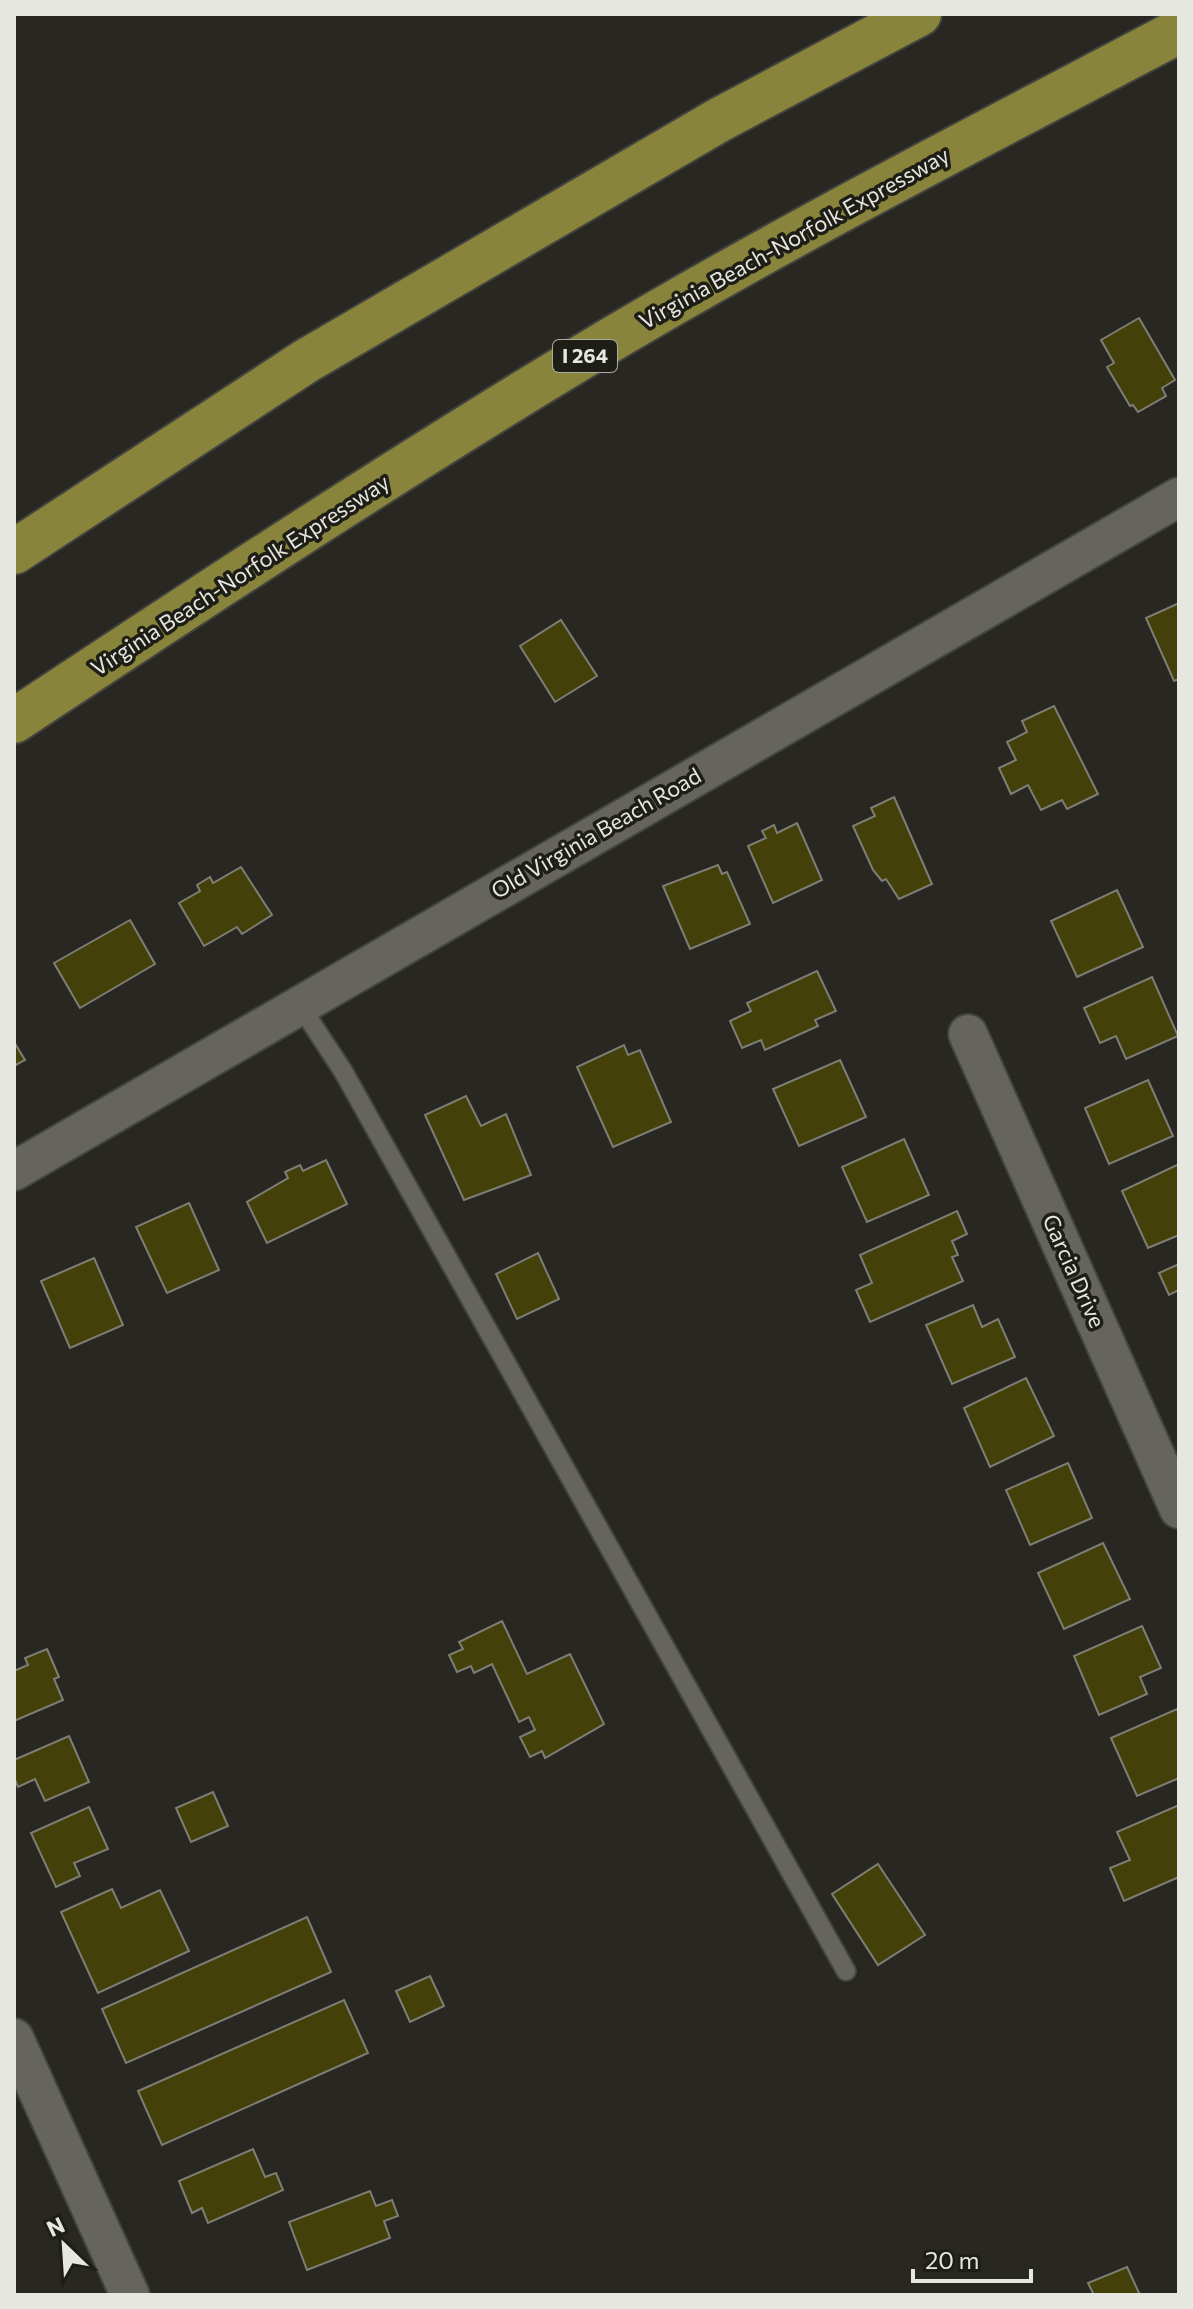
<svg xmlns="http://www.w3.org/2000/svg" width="1193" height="2309" font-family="Commissioner,sans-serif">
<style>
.building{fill:#434009;stroke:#7e7e76;stroke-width:2}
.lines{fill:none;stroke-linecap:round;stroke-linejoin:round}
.service-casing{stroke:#44443e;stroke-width:22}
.minor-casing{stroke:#44443e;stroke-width:42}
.motorway-casing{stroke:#44443e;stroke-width:48}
.service{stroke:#65655d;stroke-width:18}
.minor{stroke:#65655d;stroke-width:38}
.motorway{stroke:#89843b;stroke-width:44}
.labels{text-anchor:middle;stroke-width:7;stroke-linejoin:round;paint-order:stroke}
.shield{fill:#1e1e17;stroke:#ababa5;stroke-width:2}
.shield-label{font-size:20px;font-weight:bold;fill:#e7e7e2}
.street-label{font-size:22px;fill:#e7e7e2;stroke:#1e1e17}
</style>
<rect width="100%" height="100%" fill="#282721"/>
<!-- building -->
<g class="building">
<polygon points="1139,318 1175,380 1162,388 1166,396 1138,412 1133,405 1130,406 1107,367 1114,363 1101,340"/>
<polygon points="1179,603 1179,679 1174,681 1146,618"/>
<polygon points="561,620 597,676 555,702 520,646"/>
<polygon points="1054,706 1098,794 1067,809 1062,800 1041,810 1028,785 1011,794 999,768 1016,760 1007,742 1027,732 1022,721"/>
<polygon points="894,797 932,884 899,899 886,879 882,881 873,870 853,826 875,816 871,808"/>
<polygon points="797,823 822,880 773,903 748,846 766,838 762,831 774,825 777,833"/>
<polygon points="718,865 722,874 727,872 750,924 690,949 663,886"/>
<polygon points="241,867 272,915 242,934 237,927 204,946 179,903 200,891 197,885 210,877 213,883"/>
<polygon points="1117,890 1143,947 1077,977 1051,921"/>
<polygon points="130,920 155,964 80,1008 54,963"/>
<polygon points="817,971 836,1011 815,1020 818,1026 765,1050 761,1040 742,1048 730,1021 751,1011 747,1003"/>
<polygon points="1152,977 1178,1036 1126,1059 1116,1036 1100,1043 1084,1008"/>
<polygon points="14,1042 25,1060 14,1066"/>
<polygon points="624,1045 628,1055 640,1050 671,1122 613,1147 577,1067"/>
<polygon points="840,1060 866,1117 799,1146 773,1089"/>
<polygon points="1148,1080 1173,1136 1109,1164 1085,1108"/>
<polygon points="466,1096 481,1126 506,1114 531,1175 464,1200 425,1115"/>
<polygon points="904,1139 929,1195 867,1222 842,1167"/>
<polygon points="326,1160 347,1204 267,1243 247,1202 288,1178 285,1172 300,1165 303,1171"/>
<polygon points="1179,1164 1179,1235 1148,1248 1122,1191"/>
<polygon points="189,1203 219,1270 167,1293 136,1227"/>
<polygon points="957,1211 967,1234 952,1241 958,1255 952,1257 963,1281 870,1322 856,1290 872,1283 860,1255"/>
<polygon points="538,1253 559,1299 517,1319 496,1274"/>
<polygon points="94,1258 123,1325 70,1348 41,1281"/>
<polygon points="1179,1264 1179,1290 1169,1295 1159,1273"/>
<polygon points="973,1305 982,1327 998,1319 1015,1357 952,1384 926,1325"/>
<polygon points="1026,1378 1054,1436 990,1467 964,1408"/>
<polygon points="1068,1463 1092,1518 1030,1545 1006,1490"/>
<polygon points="1103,1543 1130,1599 1064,1629 1038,1573"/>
<polygon points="502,1621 527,1674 570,1654 604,1724 545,1758 542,1751 530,1757 520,1737 535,1730 529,1717 519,1722 492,1664 474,1673 471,1666 457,1672 449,1655 463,1649 459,1642"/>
<polygon points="1142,1626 1161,1668 1140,1677 1147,1694 1099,1715 1074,1656"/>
<polygon points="47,1649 59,1677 54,1679 63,1700 14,1721 14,1671 28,1665 25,1658"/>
<polygon points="1177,1709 1179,1714 1179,1778 1137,1796 1111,1738"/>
<polygon points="69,1736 89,1782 45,1801 35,1779 18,1787 14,1777 14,1760"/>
<polygon points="213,1792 228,1826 191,1842 176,1808"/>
<polygon points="1179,1805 1179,1877 1124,1901 1110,1868 1130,1860 1117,1832"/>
<polygon points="89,1807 108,1849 74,1863 80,1876 56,1887 31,1833"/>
<polygon points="878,1864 925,1935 878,1965 832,1894"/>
<polygon points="112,1889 121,1908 160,1890 189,1951 98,1993 61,1912"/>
<polygon points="307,1917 331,1972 126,2063 102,2009"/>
<polygon points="430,1976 444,2006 410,2022 396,1991"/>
<polygon points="344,2000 368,2053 162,2145 138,2091"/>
<polygon points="253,2149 265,2177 276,2173 283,2190 208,2223 202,2208 192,2213 179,2181"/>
<polygon points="370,2191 376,2206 392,2200 398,2216 384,2221 390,2238 307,2270 289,2222"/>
<polygon points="1127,2267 1140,2295 1094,2295 1088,2283"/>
</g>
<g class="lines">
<defs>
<polyline id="service" points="299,1004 343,1071 846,1971"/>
<g id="minor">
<polyline points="968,1034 1179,1509"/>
<polyline points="14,1171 1179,497"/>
<polyline points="14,2038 130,2295"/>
</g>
<g id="motorway">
<polyline points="14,552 306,361 719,120 919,14"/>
<path d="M14 721C203 596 393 471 587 354 780 238 980 136 1179 31"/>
</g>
</defs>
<!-- service casing -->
<use href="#service" class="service-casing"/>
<!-- minor casing -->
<use href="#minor" class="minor-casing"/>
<!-- motorway casing -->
<use href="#motorway" class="motorway-casing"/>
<!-- service -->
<use href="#service" class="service"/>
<!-- minor -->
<use href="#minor" class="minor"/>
<!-- motorway -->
<use href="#motorway" class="motorway"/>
</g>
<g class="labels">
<!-- shield labels -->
<rect class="shield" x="553" y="340" width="64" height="32" rx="6"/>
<g class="shield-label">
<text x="585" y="363">I 264</text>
</g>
<!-- street labels -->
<g class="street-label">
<text transform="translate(794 238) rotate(-29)" y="8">Virginia Beach-Norfolk Expressway</text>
<text transform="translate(240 575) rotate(-33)" y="8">Virginia Beach-Norfolk Expressway</text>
<text transform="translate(596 833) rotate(-30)" y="8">Old Virginia Beach Road</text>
<text transform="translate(1074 1271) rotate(66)" y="8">Garcia Drive</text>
</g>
</g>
<!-- border -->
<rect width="1193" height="2309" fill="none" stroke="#e7e7e2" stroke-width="32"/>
<!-- north arrow -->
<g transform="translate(64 2245) rotate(335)" stroke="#1e1e17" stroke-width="6" paint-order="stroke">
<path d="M0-6L14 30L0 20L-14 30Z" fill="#e7e7e2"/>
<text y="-12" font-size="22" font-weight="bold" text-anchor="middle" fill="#e7e7e2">N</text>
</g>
<!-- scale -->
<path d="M913 2269v12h118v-12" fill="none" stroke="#e7e7e2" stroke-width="4"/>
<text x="925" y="2269" font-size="24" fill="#e7e7e2" stroke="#1e1e17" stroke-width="6" paint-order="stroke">20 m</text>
</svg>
